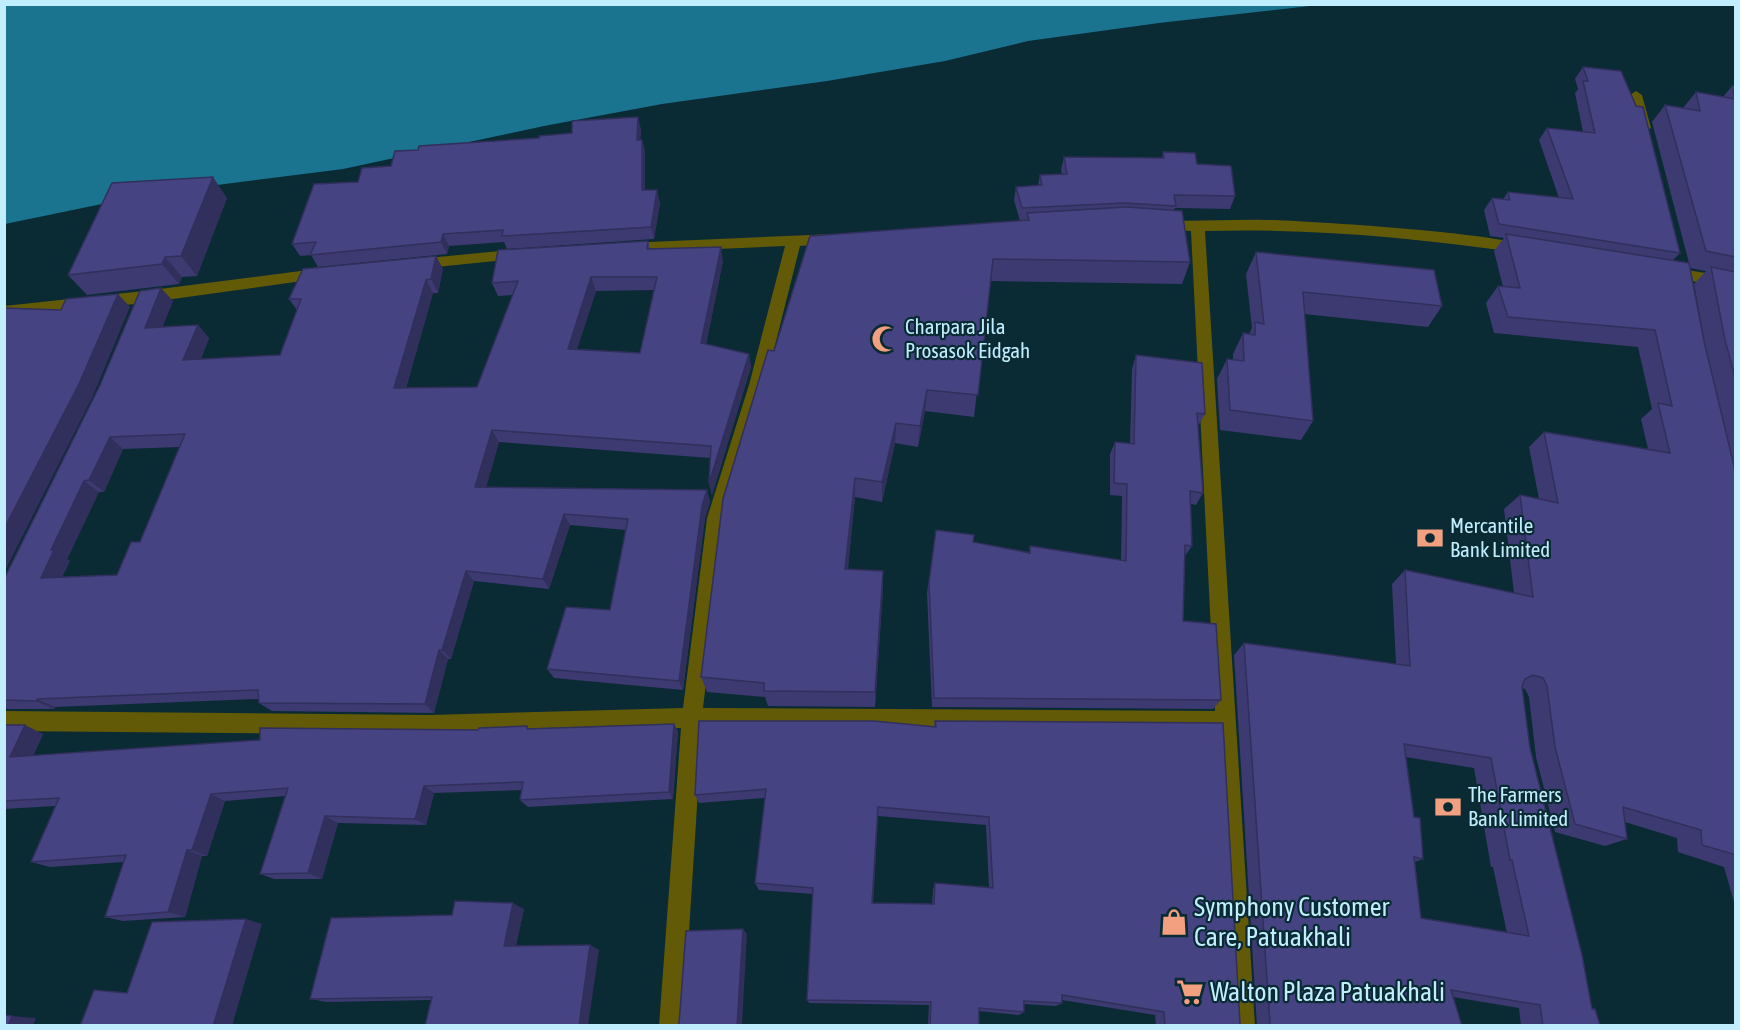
<svg xmlns="http://www.w3.org/2000/svg" width="1740" height="1030" font-family="'Asap Condensed',sans-serif">
<style>
.water{fill:#1b748f}
.lines{fill:none;stroke-linecap:round;stroke-linejoin:round}
.street{fill:#625a07;fill-rule:evenodd}
.wall{fill:#3c3a70;fill-rule:evenodd}
.shaded-wall{fill:#312f5b}
.building{fill:#464382;stroke:#312f5b;stroke-width:1.5;fill-rule:evenodd}
.labels{text-anchor:middle;stroke-width:4.5;stroke-linejoin:round;paint-order:stroke}
.poi-label{font-size:21px;fill:#c1eefe;stroke:#0a2a34;text-anchor:start}
.near-poi-label{font-size:26px;fill:#c1eefe;stroke:#0a2a34;text-anchor:start}
</style>
<rect width="100%" height="100%" fill="#0a2a34"/>
<!-- water -->
<polygon class="water" points="5,5 1319,5 1159,23 1028,41 945,61 827,81 662,104 544,126 343,169 155,193 5,224"/>
<g class="lines">
<!-- street -->
<g class="street">
<polygon points="1636,91 1642,95 1651,128 1644,132 1637,128 1630,95"/>
<path d="M1160 220C1195 222 1230 219 1266 220 1297 220 1519 234 1528 248L1521 253C1417 238 1311 228 1205 231L1255 1026H1231L1216 731 702 728 683 1026H659L681 728 429 735 4 731V711L429 715 683 708 707 518 749 385 785 246 626 253 619 248 626 243 833 234 840 239 838 243 800 246 765 385 725 518 703 708 1215 711 1191 231 1155 229 1153 225 1155 221Z"/>
<polygon points="521,249 528,254 526,258 417,269 410,264 417,259"/>
<polygon points="1669,267 1736,278 1736,289 1664,276 1661,272 1664,268"/>
<polygon points="324,268 329,269 332,273 329,277 324,278 144,303 4,318 4,306 144,291"/>
</g>
</g>
<!-- wall -->
<g class="wall">
<path d="M1583 67 1680 253 1672 261 1689 263 1652 122 1665 105 1683 108 1696 92 1723 97 1732 86H1736V909L1724 867 1678 852 1677 838 1625 822 1627 839 1605 846 1555 832 1536 757 1529 697 1525 689 1522 688 1530 748 1592 1009 1600 1025 1602 1026H1521L1519 1008 1453 997 1462 1026H1257L1234 655 1244 643 1396 664 1392 584 1405 570 1514 593 1504 509 1520 495 1539 499 1529 447 1544 432 1648 449 1641 419 1652 409 1638 347 1494 333 1486 303 1498 286 1503 287 1494 251 1504 238 1490 236 1484 210 1492 198 1503 199 1508 192 1559 198 1539 140 1547 128 1583 132 1575 93 1578 89 1575 79ZM1690 268 1706 271 1694 284 1705 342ZM1405 757 1474 768 1491 867H1493L1507 933 1421 918 1415 862 1423 859 1414 817Z"/>
<polygon points="641,129 640,140 642,140 645,152 645,190 660,203 654,239 507,249 504,242 449,246 447,254 318,267 311,255 300,256 292,244 358,182 391,166 418,150"/>
<polygon points="1163,152 1197,164 1235,196 1230,209 1175,208 1174,210 1190,262 1182,284 990,281 974,417 925,411 918,447 895,443 882,502 855,497 848,569 883,589 875,707 768,706 765,697 707,692 701,677 774,351 1020,221 1014,200 1016,187 1038,185 1040,175 1062,174 1061,170 1064,157 1162,158"/>
<polygon points="227,198 197,276 182,277 179,284 87,295 68,275"/>
<path d="M648 241 650 249 723 261 706 344 749 354 751 367 712 495 709 483 710 458 499 442 486 487 707 490 710 502 705 518 683 690 554 678 547 669 610 610 626 530 570 525 549 589 474 581 451 659H448L434 713 272 711 259 703V699L55 707 54 709H4V579L173 301 162 327 198 325 209 338 201 359 280 355 297 310 289 299 443 269 438 293H433L406 388 477 387 513 295 498 296 492 283ZM654 290 640 353 577 349 596 291ZM180 447 140 542 117 575 62 577 70 561 67 559 99 492H104L123 449Z"/>
<polygon points="1256,252 1442,306 1428,327 1304,314 1313,421 1301,440 1220,430 1217,379 1227,359 1233,360 1233,354 1243,333 1249,334 1252,328 1246,274"/>
<polygon points="1136,355 1205,414 1198,426 1203,493 1196,505 1191,504 1192,546 1184,557 1183,621 1221,700 1213,709 932,707 927,593 936,530 973,542 1029,552 1030,546 1121,560 1122,496 1110,495 1110,454 1115,442 1130,443 1132,369"/>
<path d="M935 721 1240 1024 1242 1026H1156L1155 1015 1062 1000V1003L1056 1006 1024 1004V1012L1019 1015 979 1011V1026H928L929 1005 809 1003 807 1000 813 894 759 890 755 883 765 798 699 803 695 795 934 727ZM878 816 986 825 989 887 935 883 933 890 932 904 873 903Z"/>
<polygon points="674,724 678,732 673,799 528,807 520,800 522,790 434,793 426,825 338,823 322,879 274,879 260,874 285,796 225,801 207,856 202,856 185,917 123,921 105,917 124,862 50,867 31,862 55,806 4,809 4,725 43,734 33,756 478,730"/>
<polygon points="524,909 516,945 599,950 431,1000 327,1002 310,999 452,915"/>
</g>
<!-- shaded-wall -->
<g class="shaded-wall">
<polygon points="638,117 641,129 640,153 637,140"/>
<polygon points="642,140 645,152 645,203 642,190"/>
<polygon points="213,177 227,198 197,276 181,256"/>
<polygon points="657,190 660,203 654,239 651,227"/>
<polygon points="443,234 449,246 447,254 441,242"/>
<polygon points="721,247 723,261 704,356 701,343"/>
<polygon points="436,256 443,269 438,293 431,279"/>
<polygon points="165,257 182,277 179,284 162,264"/>
<polygon points="591,277 596,291 573,362 568,349"/>
<polygon points="426,280 433,293 402,400 394,388"/>
<polygon points="161,288 173,301 157,341 145,328"/>
<polygon points="118,294 130,307 93,396 4,573 4,529"/>
<polygon points="198,325 209,338 195,372 183,360"/>
<polygon points="749,354 751,367 712,495 709,483"/>
<polygon points="927,390 925,411 918,447 920,426"/>
<polygon points="896,423 895,443 882,502 882,482"/>
<polygon points="492,430 499,442 483,498 475,487"/>
<polygon points="110,437 123,449 104,492 89,480"/>
<polygon points="855,478 855,497 846,587 845,569"/>
<polygon points="84,481 99,492 67,559 70,561 57,588 41,578 51,550"/>
<polygon points="707,490 710,502 705,518 683,690 679,681 702,506"/>
<polygon points="564,514 570,525 549,589 543,579"/>
<polygon points="466,571 474,581 451,659 442,650"/>
<polygon points="883,571 883,589 875,707 875,692"/>
<polygon points="439,650 448,659 434,713 425,704"/>
<polygon points="37,699 55,707 54,709 36,701"/>
<polygon points="674,724 678,732 673,799 669,792"/>
<polygon points="25,725 43,734 29,765 10,757"/>
<polygon points="424,786 434,793 426,825 415,819"/>
<polygon points="211,794 225,801 207,856 192,850"/>
<polygon points="325,816 338,823 322,879 308,873"/>
<polygon points="187,850 202,856 185,917 168,912"/>
<polygon points="513,903 524,909 515,950 504,946"/>
<polygon points="246,919 262,924 232,1026 213,1026"/>
<polygon points="743,929 747,934 742,1026 737,1026"/>
<polygon points="590,945 599,950 588,1026 579,1026"/>
<polygon points="12,1016 36,1018 33,1026 8,1026"/>
</g>
<!-- building -->
<g class="building">
<polygon points="1583,67 1621,71 1636,106 1643,107 1680,253 1499,224 1492,198 1510,200 1508,192 1573,199 1547,128 1595,133 1583,81 1588,81"/>
<polygon points="1732,86 1736,86 1736,257 1706,251 1665,105 1700,111 1696,92 1735,99"/>
<polygon points="638,117 637,140 642,140 642,190 657,190 651,227 502,236 503,230 443,234 441,242 310,255 316,242 292,244 314,184 358,182 362,168 391,166 395,151 418,150 419,146 539,138 539,136 572,133 572,121"/>
<polygon points="1163,152 1195,153 1197,164 1231,166 1235,196 1174,195 1176,206 1124,203 1022,208 1016,187 1042,185 1040,175 1067,174 1064,157 1164,158"/>
<polygon points="213,177 181,256 165,257 162,264 68,275 112,183"/>
<polygon points="1127,207 1182,211 1190,262 993,259 978,395 927,390 920,426 896,423 882,482 855,478 845,569 883,571 875,692 764,691 764,683 701,677 723,499 768,350 774,351 810,236 1029,220 1027,213"/>
<path d="M1506 234 1689 263 1704 341 1736 474V855L1702 845 1701 830 1623 807 1627 839 1575 824 1555 747 1547 686 1543 678 1533 675 1525 679 1522 686 1530 748 1582 955 1592 1009H1595L1600 1025 1602 1026H1543L1540 1005 1451 990 1462 1026H1268L1270 1023 1244 643 1410 666 1405 570 1533 597 1520 495 1558 503 1544 432 1670 453 1658 403 1672 406 1655 330 1508 317 1498 286 1520 288ZM1404 744 1491 758 1510 860H1512L1529 936 1421 918 1414 857 1423 859 1420 818 1414 817Z"/>
<path d="M648 241 647 249 721 247 701 343 749 354 709 483 711 446 492 430 475 487 707 490 702 506 679 681 547 669 566 607 610 610 628 519 564 514 543 579 466 571 442 650H439L425 704 259 703 258 690 37 699 36 701 4 700V579L100 385 140 291 161 288 145 328 198 325 183 360 280 355 301 299H289L303 269 436 256 431 279 426 280 394 388 477 387 518 281 492 283 498 250ZM591 277H657L640 353 568 349ZM185 434 140 542H131L117 575 41 578 54 550H51L84 481 89 480 110 437Z"/>
<polygon points="1256,252 1434,270 1442,306 1303,292 1313,421 1230,410 1227,359 1244,361 1243,333 1255,335 1255,322 1264,324"/>
<polygon points="1711,267 1736,272 1736,381 1725,340"/>
<polygon points="118,294 79,384 4,529 4,308 61,310 66,299"/>
<polygon points="1136,355 1202,363 1205,414 1197,413 1203,493 1190,491 1192,546 1185,545 1183,621 1216,624 1221,700 934,698 929,582 936,530 974,535 973,542 1030,553 1030,546 1126,561 1127,484 1114,483 1115,442 1134,444"/>
<path d="M699 721H874L936 727 935 721 1223 723 1240 1024 1242 1026H1165L1164 1012 1062 995V1003L1024 1001V1012L979 1008V1026H930L931 1002 807 1000 813 888 755 883 766 789 695 795ZM878 807 989 817 993 888 935 883 934 904 872 903Z"/>
<polygon points="674,724 669,792 520,800 523,782 424,786 415,819 325,816 308,873 260,874 288,788 211,794 192,850 187,850 168,912 105,917 126,855 31,862 59,798 4,801 4,725 25,725 10,757 260,740 260,728 478,730 479,728 527,726 527,729"/>
<polygon points="455,901 513,903 504,946 590,945 579,1026 425,1026 432,997 310,999 331,918 452,915"/>
<polygon points="246,919 213,1026 80,1026 94,990 127,993 152,922"/>
<polygon points="743,929 737,1026 674,1026 679,1024 686,931"/>
<polygon points="4,1015 12,1016 8,1026 4,1026"/>
</g>
<!-- icons -->
<defs>
<symbol id="mosque-bare" viewBox="-9 -9 18 18"><path d="M3.5-4.9A6 6 0 1 0 3.5 4.9A5 5 0 1 1 3.5-4.9Z" fill="#f2a07f" stroke="#0a2a34" stroke-width="2.5" paint-order="stroke"/></symbol>
<symbol id="bank-bare" viewBox="-9 -9 18 18"><path d="M-6-4H6V4H-6ZM0-2.3a2.3 2.3 0 1 0 0 4.6a2.3 2.3 0 1 0 0-4.6Z" fill="#f2a07f" stroke="#0a2a34" stroke-width="2.5" paint-order="stroke"/></symbol>
<symbol id="shop-bare" viewBox="-9 -9 18 18"><path d="M-5-2.5h2.3a2.7 3.5 0 0 1 5.4 0H5L5.5 6h-11ZM-1.5-2.5h3a1.5 2.3 0 0 0-3 0Z" fill="#f2a07f" stroke="#0a2a34" stroke-width="2.5" paint-order="stroke"/></symbol>
<symbol id="supermarket-bare" viewBox="-9 -9 18 18"><path d="M-6-5.5h2.5l.6 2H6L4.5 2H-2.5L-4.4-4H-6ZM-1.5 3.2a1.3 1.3 0 1 0 .1 0ZM3 3.2a1.3 1.3 0 1 0 .1 0Z" fill="#f2a07f" stroke="#0a2a34" stroke-width="2.5" paint-order="stroke"/></symbol>
</defs>
<g fill-rule="evenodd">
<use href="#mosque-bare" x="866" y="320" width="38" height="38"/>
<use href="#bank-bare" x="1411" y="519" width="38" height="38"/>
<use href="#bank-bare" x="1429" y="788" width="38" height="38"/>
<use href="#shop-bare" x="1155" y="903" width="38" height="38"/>
<use href="#supermarket-bare" x="1171" y="973" width="38" height="38"/>
</g>
<g class="labels">
<!-- poi labels -->
<g class="poi-label">
<text x="905" y="334">Charpara Jila<tspan x="905" dy="24">Prosasok Eidgah</tspan></text>
<text x="1450" y="533">Mercantile<tspan x="1450" dy="24">Bank Limited</tspan></text>
<text x="1468" y="802">The Farmers<tspan x="1468" dy="24">Bank Limited</tspan></text>
</g>
<!-- near-poi labels -->
<g class="near-poi-label">
<text x="1194" y="916">Symphony Customer<tspan x="1194" dy="30">Care, Patuakhali</tspan></text>
<text x="1210" y="1001">Walton Plaza Patuakhali</text>
</g>
</g>
<!-- border -->
<rect width="1740" height="1030" fill="none" stroke="#c1eefe" stroke-width="12"/>
</svg>
